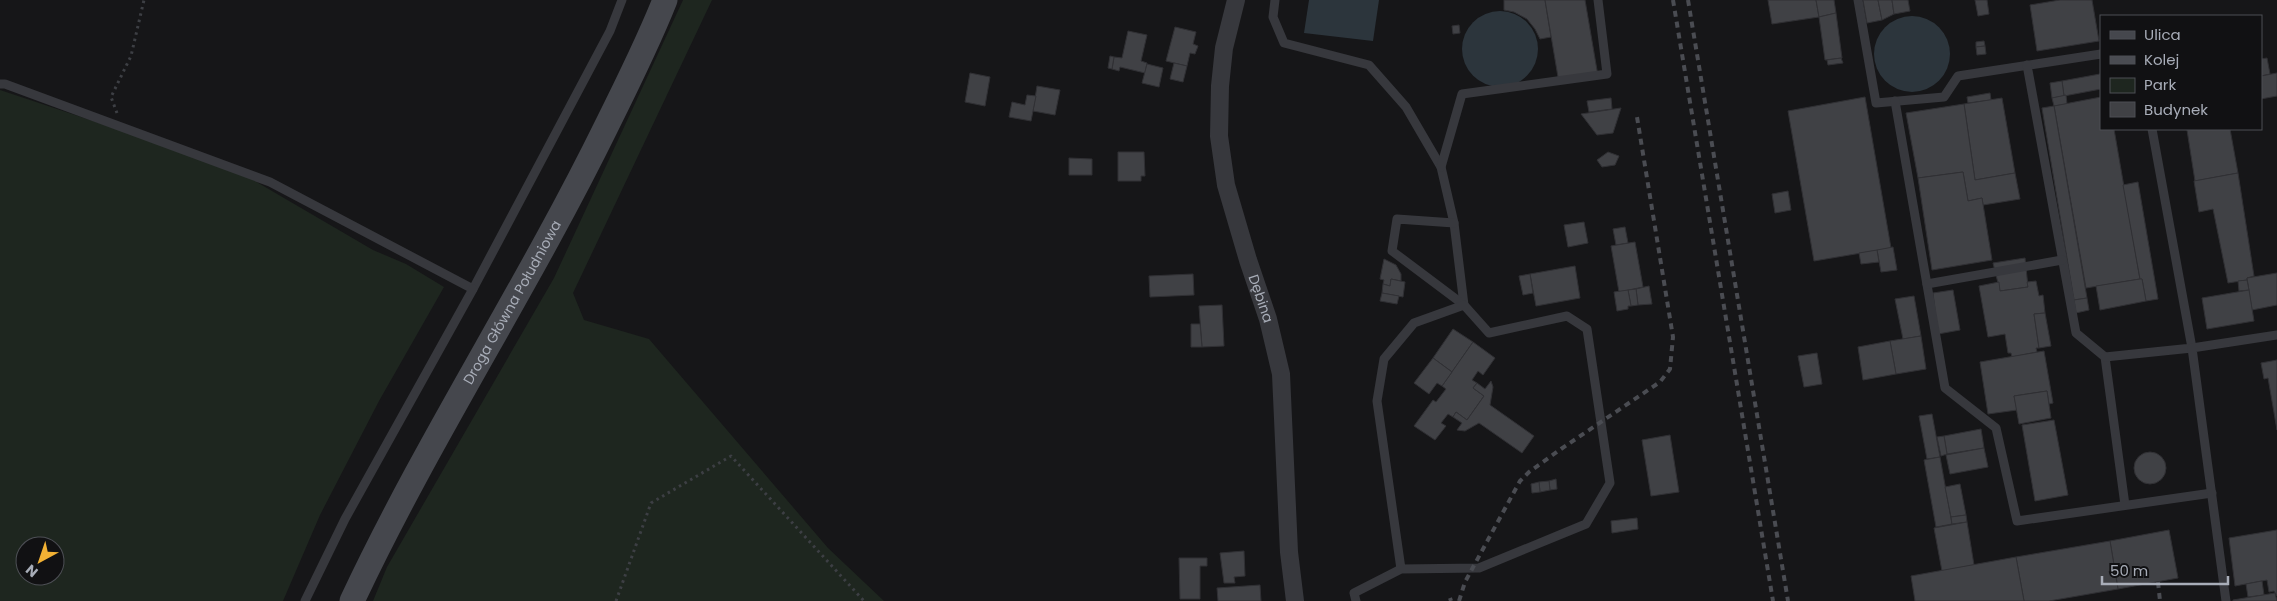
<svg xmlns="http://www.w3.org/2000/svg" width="2277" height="601" font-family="Poppins,sans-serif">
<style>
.green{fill:#1e261f;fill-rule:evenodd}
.water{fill:#2c353c}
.building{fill:#404145;stroke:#303034}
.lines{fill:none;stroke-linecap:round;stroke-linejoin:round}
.path{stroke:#3d3f44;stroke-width:3;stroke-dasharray:2.5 4;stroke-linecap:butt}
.service{stroke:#37383d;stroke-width:9}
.minor{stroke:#37383d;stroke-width:18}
.secondary{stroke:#45474d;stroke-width:25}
.rail{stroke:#4a4c52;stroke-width:4;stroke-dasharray:6 5;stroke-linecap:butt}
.labels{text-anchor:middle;stroke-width:4;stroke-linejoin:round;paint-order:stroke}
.street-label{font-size:14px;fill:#a8adb8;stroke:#111113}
</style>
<rect width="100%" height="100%" fill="#161618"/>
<!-- green -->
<g class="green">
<polygon points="683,0 712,0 573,293 584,320 649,339 828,548 884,601 373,601 387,567 554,278"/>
<path d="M0 90 231 167 373 250 406 264 444 287 379 401 320 515 283 601H0ZM25 546H55V576H25Z"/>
</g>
<!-- water -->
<g class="water">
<polygon points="1309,0 1379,0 1373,41 1304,33"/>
<circle cx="1500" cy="49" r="38"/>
<circle cx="1912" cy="54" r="38"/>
</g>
<!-- building -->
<g class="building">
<polygon points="1504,0 1545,0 1551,37 1540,39 1535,29 1527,19 1514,12 1504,10"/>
<polygon points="1545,0 1585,0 1598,76 1559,83"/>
<polygon points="1768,0 1816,0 1819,17 1772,24"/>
<polygon points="1816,0 1834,0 1836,13 1819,17"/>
<polygon points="1863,0 1878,0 1882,20 1867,23"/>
<polygon points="1878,0 1892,0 1894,14 1882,20"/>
<polygon points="1892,0 1908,0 1910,11 1894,14"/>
<polygon points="1975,0 1987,0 1989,14 1978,16"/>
<polygon points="2060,0 2092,0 2099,41 2037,51 2030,5"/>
<polygon points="1836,13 1842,58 1825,60 1819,17"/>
<polygon points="1459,25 1460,33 1453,34 1452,26"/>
<polygon points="1175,27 1196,32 1193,44 1198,46 1195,54 1190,53 1187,66 1166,61"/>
<polygon points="1128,31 1147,35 1141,61 1147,63 1145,73 1120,67 1119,71 1112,69 1114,57 1122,58"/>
<polygon points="1984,41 1985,46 1976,47 1976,42"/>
<polygon points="1985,46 1986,54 1977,55 1976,47"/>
<polygon points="1110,56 1114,57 1112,69 1108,68"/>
<polygon points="1841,58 1843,63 1828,65 1827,60"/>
<polygon points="2267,58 2270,74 2261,76 2261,59"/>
<polygon points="1174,63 1187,66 1183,82 1170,79"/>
<polygon points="1147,64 1163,68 1159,87 1142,83"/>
<polygon points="970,73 990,77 985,106 965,102"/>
<polygon points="2277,73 2277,96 2261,99 2261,76"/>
<polygon points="2100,74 2101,89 2064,96 2062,81"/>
<polygon points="2062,81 2064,96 2052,98 2050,83"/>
<polygon points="1037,86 1060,90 1055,115 1033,111"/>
<polygon points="1990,93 1991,100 1968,103 1967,97"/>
<polygon points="1027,95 1036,96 1031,121 1009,117 1012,102 1025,105"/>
<polygon points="2066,95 2067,104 2054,106 2052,98"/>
<polygon points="1865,97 1891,248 1814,261 1788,111"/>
<polygon points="2101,97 2101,129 2114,129 2140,279 2086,288 2054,106"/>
<polygon points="1611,98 1612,109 1589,112 1587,101"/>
<polygon points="2002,98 2015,173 1975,180 1964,104"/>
<polygon points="1964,104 1975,180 2015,173 2020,199 1983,205 1982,198 1968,201 1963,172 1918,178 1906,113"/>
<polygon points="2054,106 2087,298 2074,300 2042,108"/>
<polygon points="1621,108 1613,133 1597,135 1581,114"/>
<polygon points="2197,129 2230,129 2238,173 2195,181 2187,130"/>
<polygon points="1118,152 1144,152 1145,176 1141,176 1141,181 1118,181"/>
<polygon points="1608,152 1619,156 1615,165 1602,167 1597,160"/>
<polygon points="1069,158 1092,159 1092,175 1069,175"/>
<polygon points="1963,172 1968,201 1982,198 1992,260 1932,270 1918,178"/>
<polygon points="2238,173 2254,276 2247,278 2247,280 2228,283 2213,209 2199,212 2194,181"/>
<polygon points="2138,182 2158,299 2146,301 2142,279 2140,279 2123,185"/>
<polygon points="1788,191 1791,210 1775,213 1772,194"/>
<polygon points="1584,222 1588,243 1568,247 1564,225"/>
<polygon points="1625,227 1628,243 1616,245 1613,229"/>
<polygon points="1635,242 1643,287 1619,292 1611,246"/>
<polygon points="1893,247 1897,270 1881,272 1877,250"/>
<polygon points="1877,250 1879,262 1861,264 1859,253"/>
<polygon points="2025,258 2028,287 2000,291 1993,263"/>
<polygon points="1384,259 1396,265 1401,274 1401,281 1391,279 1390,286 1383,284 1384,280 1380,279"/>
<polygon points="1575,266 1580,298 1536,306 1530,274"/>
<polygon points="2277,273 2277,305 2252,310 2247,278"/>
<polygon points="1193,274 1194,295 1150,297 1149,276"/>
<polygon points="1530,274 1533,293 1523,295 1519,276"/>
<polygon points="1391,279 1405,282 1403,297 1382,293 1383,284 1390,286"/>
<polygon points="2140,279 2142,279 2146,301 2100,310 2096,286"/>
<polygon points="2247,280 2249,290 2239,291 2238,281"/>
<polygon points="2036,281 2039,296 2043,295 2045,313 2034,314 2039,348 2036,348 2037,352 2012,357 2011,353 2008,353 2005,334 1988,337 1979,286 1999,282 2000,291 2028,287 2027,282"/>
<polygon points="1649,286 1652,304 1638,305 1636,289"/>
<polygon points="1636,289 1638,305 1631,306 1628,290"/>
<polygon points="1628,290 1631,306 1628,306 1628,309 1617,311 1614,292"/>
<polygon points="1953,290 1960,330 1938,334 1933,293"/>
<polygon points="2249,290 2254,321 2207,329 2202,298"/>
<polygon points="1382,293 1399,296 1397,304 1380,301"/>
<polygon points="1914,296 1921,336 1903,339 1895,299"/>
<polygon points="2087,298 2089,310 2076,313 2074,300"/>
<polygon points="1222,305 1224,346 1202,347 1199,306"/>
<polygon points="2045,313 2051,346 2039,348 2034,314"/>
<polygon points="1191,324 1200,324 1202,347 1191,347"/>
<polygon points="1453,329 1473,342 1452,372 1433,358"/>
<polygon points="1921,336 1926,369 1896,374 1890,341"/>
<polygon points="1890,341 1896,374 1863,380 1858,347"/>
<polygon points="1473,342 1495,358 1483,375 1478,371 1472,380 1477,383 1473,388 1484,396 1467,420 1456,412 1453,417 1448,414 1441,423 1446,426 1435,440 1414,426 1433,400 1436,402 1446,389 1442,386"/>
<polygon points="2044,351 2053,403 2049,404 2047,391 2014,396 2017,410 1988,414 1980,362"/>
<polygon points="1817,353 1822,384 1804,387 1798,356"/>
<polygon points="1433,358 1452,372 1442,386 1437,383 1429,394 1414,383"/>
<polygon points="2277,360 2277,430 2268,378 2264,379 2261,363"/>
<polygon points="1491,381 1493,387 1490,405 1534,436 1522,453 1479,423 1465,431 1457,430 1462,423 1453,417 1456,412 1467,420 1484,396 1473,388 1477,383 1485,389"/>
<polygon points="2047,391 2051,418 2019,424 2014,396"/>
<polygon points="1932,414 1940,457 1927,459 1919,416"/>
<polygon points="2054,420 2068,495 2035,501 2022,425"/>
<polygon points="1981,429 1984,448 1947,454 1944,436"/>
<polygon points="1670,435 1679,492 1651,496 1642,440"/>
<polygon points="1944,436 1947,454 1941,456 1937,437"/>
<polygon points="1984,448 1988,467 1950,474 1946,455"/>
<circle cx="2150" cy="468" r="16"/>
<polygon points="1940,457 1952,524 1936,527 1924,460"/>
<polygon points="1556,479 1557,489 1550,490 1549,481"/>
<polygon points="1549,481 1550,490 1540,492 1539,482"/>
<polygon points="1539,482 1540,492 1532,493 1531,484"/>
<polygon points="1960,484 1966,515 1951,517 1945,487"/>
<polygon points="1966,515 1967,522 1952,524 1951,517"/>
<polygon points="1637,518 1638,529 1612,533 1611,521"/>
<polygon points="1967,522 1974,565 1942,571 1934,528"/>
<polygon points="2169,530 2178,578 2118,589 2110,541"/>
<polygon points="2277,530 2277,596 2274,591 2269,592 2267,580 2235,586 2229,538"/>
<polygon points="2110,541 2118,589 2049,601 2024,601 2016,557"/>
<polygon points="1244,551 1245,576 1234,577 1235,583 1224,583 1220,553"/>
<polygon points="2016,557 2024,601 1915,601 1911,576"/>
<polygon points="1179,558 1207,558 1207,566 1200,566 1200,599 1180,599"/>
<polygon points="2262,581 2264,595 2248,597 2246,584"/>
<polygon points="1260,585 1261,601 1218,601 1217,588"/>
<polygon points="2275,593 2277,601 2233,601 2233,600"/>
</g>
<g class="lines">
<!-- path -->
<g class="path">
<polyline points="117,113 111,97 131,56 144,0"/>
<polyline points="616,601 651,503 731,456 864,601"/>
</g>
<!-- service -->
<g class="service">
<polyline points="1275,0 1273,17 1284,43 1369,65 1406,107 1441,167 1454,223 1464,305"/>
<polyline points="1858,0 1876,103 1944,97 1958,76 2101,54"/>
<polyline points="2027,65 2076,333 2105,357 2125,505"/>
<polyline points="0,84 5,84 270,182 473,289 610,31 622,0"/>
<polyline points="1895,101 1945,388 1996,428 2017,521 2212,493"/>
<polyline points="1441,167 1462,94 1607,74 1598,0"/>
<polyline points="1454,223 1397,219 1392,251 1464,305"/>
<polyline points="1927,284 2062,260"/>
<polyline points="2105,357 2192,348 2152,129"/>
<polyline points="305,601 345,519 473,289"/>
<polyline points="1356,601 1354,593 1401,569 1479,568 1586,524 1610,483 1587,329 1567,316 1489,333 1464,305 1414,323 1384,359 1377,401 1401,569"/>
<polyline points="2226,601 2192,348 2277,335"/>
</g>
<!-- minor -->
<path class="minor" id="s1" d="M1236 0 1224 48 1220 86 1219 136 1226 185 1248 260 1268 319 1281 374 1289 552 1295 601"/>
<!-- secondary -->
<path class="secondary" id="s2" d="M352 601C428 439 527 288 606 127 627 85 648 43 665 0"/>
<!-- rail -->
<g class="rail">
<polyline points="1673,0 1773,601"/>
<polyline points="1688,0 1788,601"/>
<polyline points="2158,582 2160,601"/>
<polyline points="1450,598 1451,601"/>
<polyline points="1459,601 1465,582 1520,481 1529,472 1561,449 1660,382 1670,369 1673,337 1637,117"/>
</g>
</g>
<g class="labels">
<!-- street labels -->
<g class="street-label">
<text dy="5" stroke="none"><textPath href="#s1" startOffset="306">Dębina</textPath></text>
<text dy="5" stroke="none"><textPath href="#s2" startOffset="339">Droga Główna Południowa</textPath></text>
</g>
</g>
<!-- legend -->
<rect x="2100" y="15" width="162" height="115" fill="#111113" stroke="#4d4f55"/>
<rect x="2110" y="31" width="25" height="8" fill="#45474d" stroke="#4d4f55"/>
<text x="2144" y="40" font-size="15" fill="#a8adb8">Ulica</text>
<rect x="2110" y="56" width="25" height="8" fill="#4a4c52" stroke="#4d4f55"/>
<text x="2144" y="65" font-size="15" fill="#a8adb8">Kolej</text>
<rect x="2110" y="78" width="25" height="15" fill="#1e261f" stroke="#4d4f55"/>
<text x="2144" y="90" font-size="15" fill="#a8adb8">Park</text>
<rect x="2110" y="102" width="25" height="15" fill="#404145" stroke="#4d4f55"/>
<text x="2144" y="115" font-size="15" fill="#a8adb8">Budynek</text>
<!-- north arrow -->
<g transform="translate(40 561) rotate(220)"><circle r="24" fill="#111113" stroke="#4d4f55"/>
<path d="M0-4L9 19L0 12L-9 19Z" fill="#f2b134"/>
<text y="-8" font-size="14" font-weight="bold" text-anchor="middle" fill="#a8adb8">N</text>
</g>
<!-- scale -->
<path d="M2102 576v8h126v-8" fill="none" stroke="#a8adb8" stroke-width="2.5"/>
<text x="2110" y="576" font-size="15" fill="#a8adb8" stroke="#111113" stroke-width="4" paint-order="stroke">50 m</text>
</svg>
